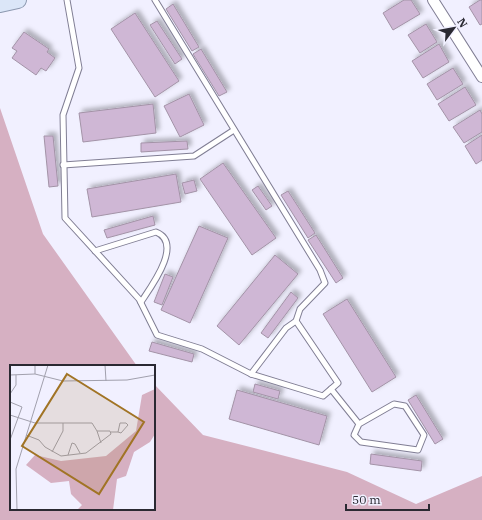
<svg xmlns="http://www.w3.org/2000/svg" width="482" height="520" font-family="'IBM Plex Serif',serif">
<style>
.forest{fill:#d6b0c2}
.building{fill:#cfb7d5;stroke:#a393a7;filter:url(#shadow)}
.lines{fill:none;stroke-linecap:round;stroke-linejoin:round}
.lane-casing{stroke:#807e94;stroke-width:7}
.street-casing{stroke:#807e94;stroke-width:12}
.primary-casing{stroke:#8d99b0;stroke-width:18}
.lane{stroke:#fff;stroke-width:5}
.street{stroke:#fff;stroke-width:10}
.primary{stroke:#dbe6f8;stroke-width:16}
.inset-road{fill:none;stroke:#a1a0ad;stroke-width:1}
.view{fill:#a17425;fill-opacity:0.15;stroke:#a17425;stroke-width:2}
.inset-edge{fill:none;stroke:#2a2932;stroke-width:2}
</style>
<defs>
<filter id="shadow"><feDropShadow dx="3.5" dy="-3.5" stdDeviation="2" flood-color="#0004"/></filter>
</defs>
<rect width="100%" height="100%" fill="#f1f0ff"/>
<!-- forest -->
<polygon class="forest" points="0,108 43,234 137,366 11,366 11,509 154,509 154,384 203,435 347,472 416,504 482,476 482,520 0,520"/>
<!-- building -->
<g class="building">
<polygon points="404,0 411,0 420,14 393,30 383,13"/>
<polygon points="480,0 482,0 482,24 480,25 469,7"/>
<polygon points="173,4 199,47 192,51 166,9"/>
<polygon points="135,13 179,81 155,97 111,29"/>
<polygon points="157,21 182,59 175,64 150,25"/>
<polygon points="426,24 437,42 420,53 408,35"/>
<polygon points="24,32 49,49 47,52 55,58 46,71 41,68 36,75 12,58 17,51 12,48"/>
<polygon points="439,44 449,62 423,78 412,61"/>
<polygon points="201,49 227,92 219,96 193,54"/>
<polygon points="453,68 463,84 437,100 427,84"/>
<polygon points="465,87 476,105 449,121 438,104"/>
<polygon points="189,94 204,125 180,137 164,106"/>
<polygon points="153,104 156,133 83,142 79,113"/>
<polygon points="480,110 482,114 482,132 464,143 453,127"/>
<polygon points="482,135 482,160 476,164 465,146"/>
<polygon points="44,136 53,136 58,186 49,187"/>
<polygon points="187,141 188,149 141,152 141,143"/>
<polygon points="223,163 276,238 252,255 200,179"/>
<polygon points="176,174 181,202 92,217 87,189"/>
<polygon points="194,180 197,191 185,194 182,183"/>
<polygon points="258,186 272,206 266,210 252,190"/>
<polygon points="288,191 315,233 308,238 281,195"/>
<polygon points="153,216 155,225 107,238 104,230"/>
<polygon points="199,226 228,238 190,323 161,310"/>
<polygon points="316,235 343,278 336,283 308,240"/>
<polygon points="275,255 298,274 239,345 217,326"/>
<polygon points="165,274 173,277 162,305 154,302"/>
<polygon points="291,292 298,298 268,338 261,333"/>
<polygon points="347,299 396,377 372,392 323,314"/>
<polygon points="152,342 194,354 192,362 149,351"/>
<polygon points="255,384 280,391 278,399 253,392"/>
<polygon points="237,390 327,416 319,445 229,419"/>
<polygon points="416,395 443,439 435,444 408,400"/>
<polygon points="371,454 422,461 421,471 370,464"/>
</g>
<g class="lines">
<defs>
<g id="lane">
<polyline points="67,0 79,68 63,115 65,218 139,299 157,335 202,349 251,374 323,396 338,383 296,321 300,309 325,283 320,270 155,0"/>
<polyline points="63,165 194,156 234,130"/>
<path d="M95 251 156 232C184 243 151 287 141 302"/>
<polyline points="251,374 286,328 296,321"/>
<polyline points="331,389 359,424 394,404 405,406 424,435 418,450 361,442 354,435 359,424"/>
</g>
<polyline id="street" points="433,0 482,77"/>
<polyline id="primary" points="0,4 18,0"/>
</defs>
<!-- lane casing -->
<use href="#lane" class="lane-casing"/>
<!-- street casing -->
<use href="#street" class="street-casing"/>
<!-- primary casing -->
<use href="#primary" class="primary-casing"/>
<!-- lane -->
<use href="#lane" class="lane"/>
<!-- street -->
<use href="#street" class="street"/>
<!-- primary -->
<use href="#primary" class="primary"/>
</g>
<!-- overview -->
<g transform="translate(10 365)">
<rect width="145" height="145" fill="#f1f0ff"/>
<path d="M145 24V69L140 77 124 87 116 111 107 114 103 145H67L72 140 61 129 59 116 41 118 16 100 25 90 51 96 96 91 126 66 132 30Z" fill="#d6b0c2"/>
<path class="inset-road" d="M25 0V9L53 16 117 15 145 10M95 0 96 16M0 10 25 9M0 29 6 20V10M0 37 12 42 0 75M0 50 25 58H82L87 66H100L101 69 76 88 51 91 35 82 29 75 16 70M87 66 91 78M101 67H108L110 58H116L118 60 111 68 108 67M42 87 53 66V58M58 90 62 78 65 79 70 88M7 145 6 104 38 0"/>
<path class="view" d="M57 9 134 57 89 129 12 81Z"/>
<rect width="145" height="145" class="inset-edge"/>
</g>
<!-- north arrow -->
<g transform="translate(454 28) rotate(58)" stroke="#f1f0ff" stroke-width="3" paint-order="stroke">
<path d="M0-3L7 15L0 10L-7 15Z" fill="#2a2932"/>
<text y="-6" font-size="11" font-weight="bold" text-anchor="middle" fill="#2a2932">N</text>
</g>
<!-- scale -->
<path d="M346 504v6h83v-6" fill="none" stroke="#2a2932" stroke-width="2"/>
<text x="352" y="504" font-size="12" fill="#2a2932" stroke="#f1f0ff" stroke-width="3" paint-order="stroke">50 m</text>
</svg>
